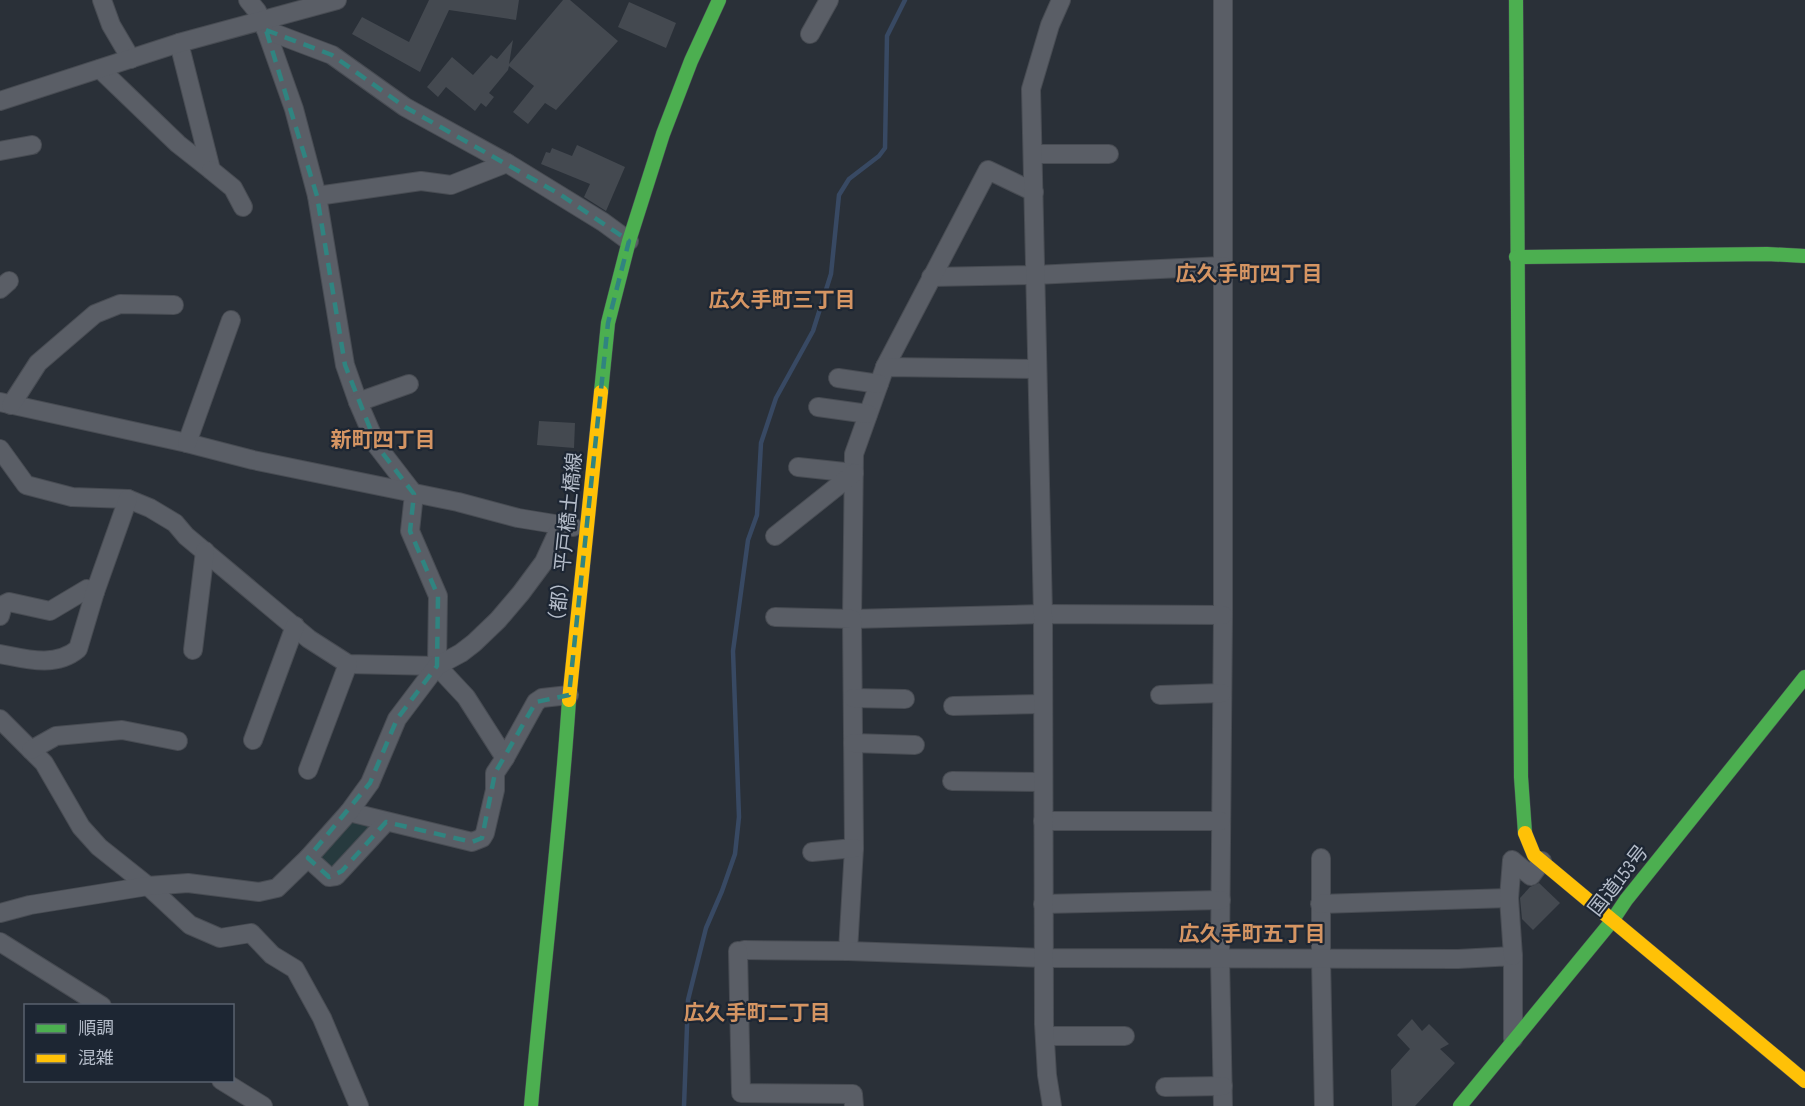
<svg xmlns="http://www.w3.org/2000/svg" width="1805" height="1106" font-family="'Sofia Sans Condensed','Noto Sans JP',sans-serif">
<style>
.green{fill:#273a3e}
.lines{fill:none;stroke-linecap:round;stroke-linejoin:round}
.stream{stroke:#384963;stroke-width:4.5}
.building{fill:#444950}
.street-casing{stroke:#484c53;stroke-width:20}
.fast-casing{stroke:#484c53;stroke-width:15}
.slow-casing{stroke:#484c53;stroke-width:15}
.street{stroke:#5a5e66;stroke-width:18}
.fast{stroke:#4caf50;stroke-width:14}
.slow{stroke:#ffc107;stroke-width:14}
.marked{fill:none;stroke:#308480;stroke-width:4.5;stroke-dasharray:12 8;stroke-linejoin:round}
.labels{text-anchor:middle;stroke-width:4.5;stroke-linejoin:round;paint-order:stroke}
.street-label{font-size:20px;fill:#b4bcc9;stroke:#1d2633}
.neighbourhood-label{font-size:21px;font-weight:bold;fill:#d59563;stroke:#1d2633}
</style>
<rect width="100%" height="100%" fill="#2a3038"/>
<!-- green -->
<polygon class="green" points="349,812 386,822 336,876 308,858"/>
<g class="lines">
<!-- stream -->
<polyline class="stream" points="684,1106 688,1000 706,928 722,891 735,854 739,817 733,651 748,540 757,515 761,443 776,398 813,331 831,274 839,195 849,179 879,156 885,148 887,36 905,0"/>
</g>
<!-- building -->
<g class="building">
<polygon points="429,0 519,0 516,20 449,10 420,72 352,34 362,17 409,42"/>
<polygon points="563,0 570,0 618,41 556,110 545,103 528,124 513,112 534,86 509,66 508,70 489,93 494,97 486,107 481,103 475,111 446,87 438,97 427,87 452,57 473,75 491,55 497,59 513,40 509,64"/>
<polygon points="629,2 676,23 666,48 618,27"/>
<polygon points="577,145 625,167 606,211 584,197 590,184 541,164 546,152 550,153 552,148 572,156"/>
<polygon points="539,421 575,423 574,448 537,445"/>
<polygon points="1539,883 1560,903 1533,930 1522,919 1520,898 1530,887"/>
<polygon points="1412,1019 1422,1031 1429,1024 1449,1044 1440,1049 1455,1063 1415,1106 1392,1106 1391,1070 1410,1049 1397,1035"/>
</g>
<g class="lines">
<defs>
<g id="street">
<polyline points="102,0 111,25 131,59"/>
<polyline points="248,0 257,11 266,30 294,109 317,196 345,365 358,402 377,446 414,494 410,531 438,596 437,666 466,697 505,758 536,702 542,698 569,695"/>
<polyline points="1223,0 1223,615 1220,958 1223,1106"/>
<polyline points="266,30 332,55 405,107 507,163 603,222 629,241"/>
<polyline points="810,34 829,0"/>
<polyline points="100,69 178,144 211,170 179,43"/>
<polyline points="0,101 179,43 337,0"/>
<polyline points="0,151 32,145"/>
<polyline points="1033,154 1109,154"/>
<polyline points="211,170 233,188 243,207"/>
<polyline points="317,196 421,181 451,185 507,163"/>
<polyline points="931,277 1035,275 1223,266"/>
<polyline points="0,289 9,281"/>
<polyline points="885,367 988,170 1034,192"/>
<polyline points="1037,369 885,367 854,454 852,619 1043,614 1223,615"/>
<polyline points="838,378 879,384"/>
<polyline points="0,402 187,443 253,460 458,502 518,518 573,527"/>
<polyline points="358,402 409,384"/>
<polyline points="11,405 38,363 95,314 120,304 174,305"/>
<polyline points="818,407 868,414"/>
<polyline points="187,443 231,320"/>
<polyline points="0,449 26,485 72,497 128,499 150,508 175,523 186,536 309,639 348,664 437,666"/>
<polyline points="798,467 854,473"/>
<polyline points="775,536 854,473"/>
<polyline points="0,616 3,605 9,602 50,611 87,589 95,592"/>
<polyline points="775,617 852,619 854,848 848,951"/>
<polyline points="193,650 205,551"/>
<path d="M0 654C26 659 55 668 78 649L95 592 128 499"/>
<polyline points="1160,695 1222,693"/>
<polyline points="853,698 905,699"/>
<polyline points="953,706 1043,704"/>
<polyline points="0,719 44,763 81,827 99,847 148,886 190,925 220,938 251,933 272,955 295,969 322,1018 359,1106"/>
<polyline points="253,740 295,626"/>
<polyline points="853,743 915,745"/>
<polyline points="31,750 56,736 122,730 178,741"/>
<polyline points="308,770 348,664"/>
<polyline points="952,781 1043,782"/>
<polyline points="349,812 472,842 482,838 485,833 495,790 495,773 505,758"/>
<polyline points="1043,821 1221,821"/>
<polyline points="812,852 854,848"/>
<polyline points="308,858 329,877 336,876 386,822"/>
<polyline points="1321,858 1321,959 1324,1106"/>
<polyline points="1043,904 1221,900"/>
<polyline points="1320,904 1509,898"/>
<polyline points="0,913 30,905 148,886 188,883 259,892 277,888 308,858 349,812 370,783 397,719 437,666 461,653 474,643 498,620 521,593 544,562 561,525"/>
<polyline points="0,942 102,1006"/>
<polyline points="744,950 848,951 1044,958 1458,959 1513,956 1513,1039"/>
<polyline points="738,951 741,1093 853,1094 854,1106"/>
<polyline points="1513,956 1509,898 1512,860 1531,876 1542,861"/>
<polyline points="1045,1036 1125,1036"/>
<polyline points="221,1080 263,1106"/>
<polyline points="1165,1087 1223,1086"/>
<polyline points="1052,1106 1047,1075 1044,1024 1043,614 1031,89 1050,25 1061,0"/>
</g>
<g id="fast">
<polyline points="1516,0 1521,777 1525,833"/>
<polyline points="1516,257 1767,254 1805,256"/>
<polyline points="601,392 608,323 629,241 663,134 691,61 719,0"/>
<path d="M531 1106C543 970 560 835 569 700"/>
<polyline points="1460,1106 1612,921 1626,900 1805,677"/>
</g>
<g id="slow">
<polyline points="569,700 601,392"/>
<polyline points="1525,833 1534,855 1805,1081"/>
</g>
</defs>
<!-- street casing -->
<use href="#street" class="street-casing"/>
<!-- fast casing -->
<use href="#fast" class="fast-casing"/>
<!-- slow casing -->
<use href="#slow" class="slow-casing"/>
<!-- street -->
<use href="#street" class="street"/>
<!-- fast -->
<use href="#fast" class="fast"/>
<!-- slow -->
<use href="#slow" class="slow"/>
</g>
<!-- marked area -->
<path class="marked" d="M266 30 332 55 405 107 561 195 629 241 608 323 569 695 536 702 495 773 482 838 472 842 386 822 342 871 329 877 308 858 370 783 397 719 437 666 438 596 410 531 414 494 377 446 345 365 317 196Z"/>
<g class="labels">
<!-- street labels -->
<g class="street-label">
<text transform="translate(565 542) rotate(-84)" y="7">（都）平戸橋土橋線</text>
<text transform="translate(1618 880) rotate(-52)" y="7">国道153号</text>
</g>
<!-- neighbourhood labels -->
<g class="neighbourhood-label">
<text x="1249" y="281">広久手町四丁目</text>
<text x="782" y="307">広久手町三丁目</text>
<text x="383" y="447">新町四丁目</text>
<text x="1252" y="941">広久手町五丁目</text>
<text x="757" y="1020">広久手町二丁目</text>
</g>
</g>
<!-- legend -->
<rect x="24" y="1004" width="210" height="78" fill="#1d2633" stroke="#59626f" stroke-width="1.5"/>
<rect x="36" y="1024" width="30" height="9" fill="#4caf50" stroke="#59626f" stroke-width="1.5"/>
<text x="78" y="1034" font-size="18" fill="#b4bcc9">順調</text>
<rect x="36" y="1054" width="30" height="9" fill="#ffc107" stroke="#59626f" stroke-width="1.5"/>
<text x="78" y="1064" font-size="18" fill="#b4bcc9">混雑</text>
</svg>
